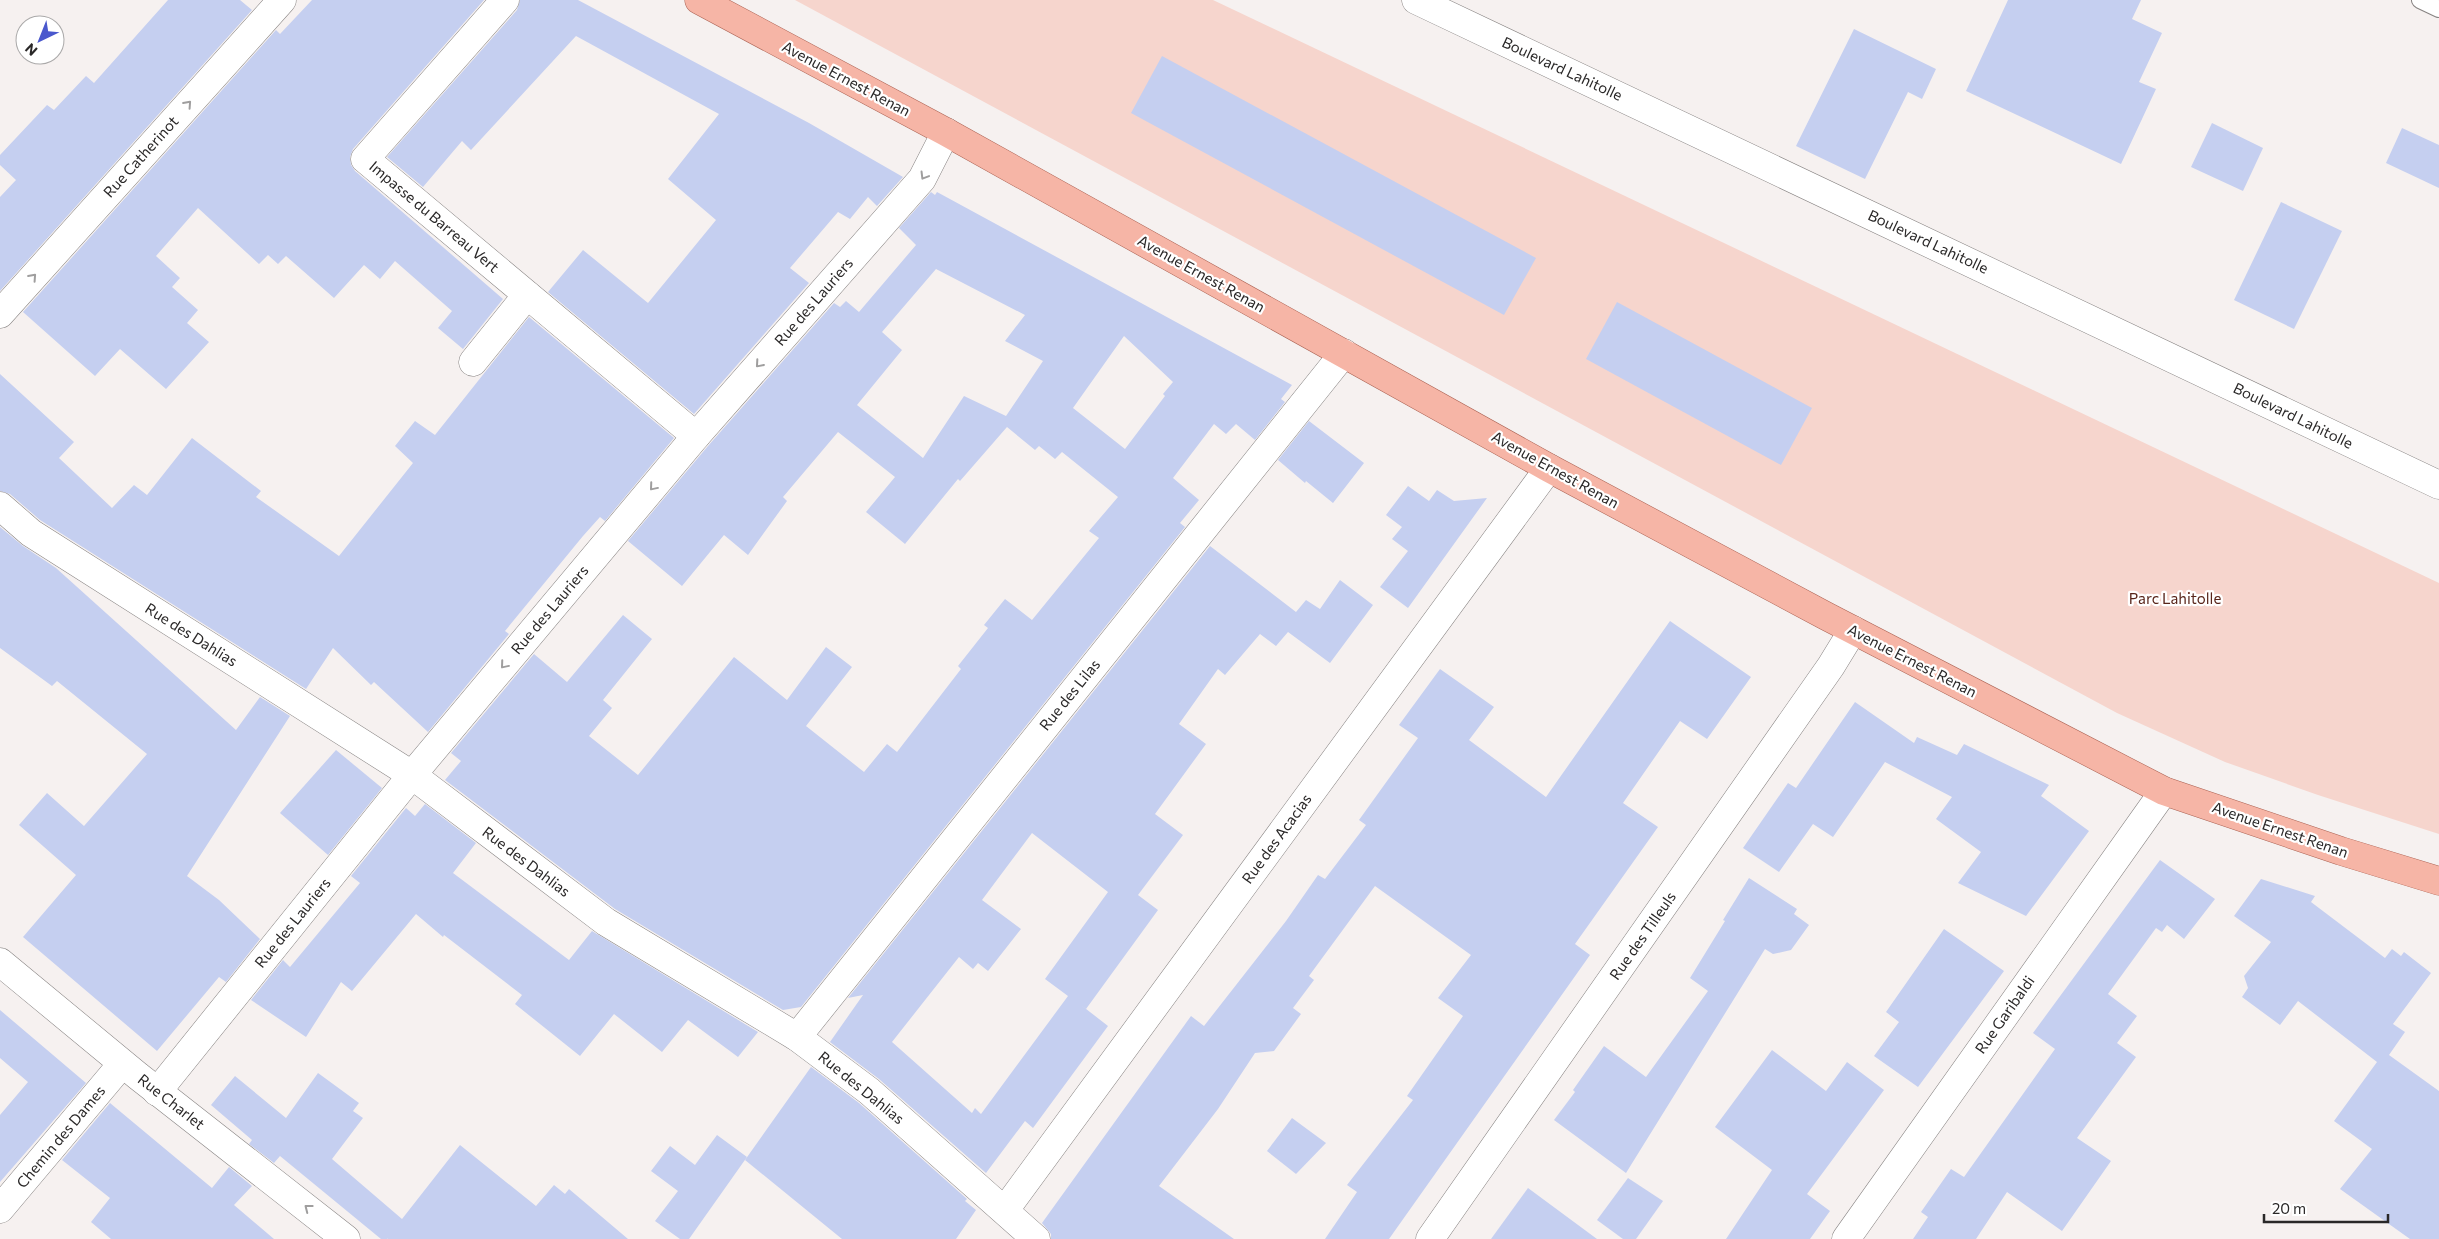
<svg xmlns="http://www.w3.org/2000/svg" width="2439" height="1239" font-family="Commissioner,sans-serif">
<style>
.green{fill:#f6d5cd}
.building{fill:#c5cff0;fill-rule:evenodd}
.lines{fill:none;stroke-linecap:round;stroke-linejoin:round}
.service-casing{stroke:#878382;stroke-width:18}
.minor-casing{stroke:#878382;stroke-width:29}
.primary-casing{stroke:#ab6354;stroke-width:29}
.service{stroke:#fff;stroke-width:16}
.minor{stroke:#fff;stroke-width:28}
.primary{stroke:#f6b5a6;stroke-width:28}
.oneway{stroke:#9f9e9e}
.labels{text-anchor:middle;stroke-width:4.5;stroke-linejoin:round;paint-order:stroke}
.street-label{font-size:15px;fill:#2a2828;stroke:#fff}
.park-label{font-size:15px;fill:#58251a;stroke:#fff}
</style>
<rect width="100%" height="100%" fill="#f6f1f0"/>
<!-- green -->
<polygon class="green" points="795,0 1213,0 2439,583 2439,834 2318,795 2225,762 2117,713"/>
<!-- building -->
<g class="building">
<polygon points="168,0 240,0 252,10 0,291 0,197 16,180 0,165 0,155 47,105 54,110 86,76 94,83"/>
<polygon points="312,0 484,0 353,149 350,157 351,165 355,171 503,299 463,349 438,328 452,311 395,261 380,279 364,265 334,298 286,256 278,264 268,255 259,264 198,208 156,256 180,278 172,287 198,310 187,323 209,342 166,389 120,349 95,376 23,312 276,30 280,34"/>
<polygon points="520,0 578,0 809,123 903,177 877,206 868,197 850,219 838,212 790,268 809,283 694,414 548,292 583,250 648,303 716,220 668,179 719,114 576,36 471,150 462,141 423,187 387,157 517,10"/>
<polygon points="2008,0 2141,0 2132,19 2162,33 2139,82 2156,89 2121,164 1966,91"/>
<polygon points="1854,29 1936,69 1922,99 1908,92 1865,179 1796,146"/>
<polygon points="1162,56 1536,258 1504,315 1131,113"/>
<polygon points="2212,123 2263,148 2243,191 2191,167"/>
<polygon points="2402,128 2439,145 2439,188 2386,163"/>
<path d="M931 192 935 195 937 192 1292 385 1281 399 1285 402 1255 440 1236 424 1226 434 1214 424 1173 478 1199 500 1180 523 1185 527 801 1007 783 1010 615 909 445 780 461 761 451 753 534 654 567 682 623 615 652 639 603 700 612 708 589 736 638 775 734 657 787 700 826 647 852 667 806 726 864 772 887 744 897 752 961 669 958 666 988 628 984 625 1005 599 1032 620 1099 538 1089 531 1118 497 1062 452 1055 459 1039 446 1035 450 1007 427 960 481 958 479 905 544 866 512 895 477 838 432 783 497 787 501 748 555 724 535 682 586 628 541 708 446 834 303 840 307 846 301 859 312 916 245 899 228ZM936 269 1025 315 1005 341 1043 361 1006 416 964 396 923 458 857 405 902 350 882 332ZM1124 336 1173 382 1163 394 1165 396 1125 449 1073 408Z"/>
<polygon points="2281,202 2342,231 2294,329 2234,300"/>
<polygon points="1617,302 1812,408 1781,465 1586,359"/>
<polygon points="529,317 674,438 605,521 600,517 583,536 505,631 509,634 428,732 374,682 371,685 333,648 306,689 40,520 10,494 0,491 0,374 74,442 59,458 112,508 134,485 147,495 192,438 261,491 256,497 339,556 413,463 395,446 415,421 435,435"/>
<polygon points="1309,421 1364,463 1333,503 1306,481 1305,483 1278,460"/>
<polygon points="1408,486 1429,501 1437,490 1454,501 1487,498 1408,608 1380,587 1408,551 1392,539 1402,527 1386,515"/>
<polygon points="0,527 23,546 56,568 236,730 260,697 290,716 187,876 219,900 260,939 226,982 219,977 157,1051 23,937 76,875 19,825 47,793 84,826 147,754 57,681 52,686 0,648"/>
<path d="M1210 546 1296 612 1306 600 1320 609 1340 580 1373 605 1330 663 1288 632 1276 646 1260 634 1225 675 1218 669 1179 724 1206 744 1155 814 1183 835 1138 895 1158 910 1086 1009 1081 1005 1108 1026 1033 1128 1025 1121 986 1173 879 1079 830 1042 863 995 848 998ZM1032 833 1108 892 1045 979 1068 996 981 1114 975 1108 972 1113 892 1042 959 957 973 969 978 963 988 971 1021 929 982 900Z"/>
<polygon points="1670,621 1751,677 1707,739 1680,721 1623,803 1658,827 1575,944 1590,955 1389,1239 1325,1239 1357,1192 1347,1185 1413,1100 1407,1096 1463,1016 1438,998 1471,955 1375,886 1309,976 1314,980 1293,1008 1301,1014 1274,1051 1255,1053 1218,1109 1159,1186 1234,1239 1051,1239 1051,1234 1042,1223 1191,1016 1204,1026 1286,921 1318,875 1325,879 1366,825 1359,820 1418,738 1399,725 1440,669 1494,707 1469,740 1546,797"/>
<polygon points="1855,702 1914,743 1917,737 1957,755 1964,744 2049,785 2041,796 2089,831 2026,916 1958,883 1981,852 1936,819 1952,797 1885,762 1833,837 1813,824 1779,872 1743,848 1788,783 1796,788"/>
<polygon points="336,750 382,788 328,855 280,813"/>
<polygon points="425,804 476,843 453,873 569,960 592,931 758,1032 738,1057 688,1020 662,1052 614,1014 580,1056 515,1004 522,995 444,935 443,937 416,914 352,991 341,982 306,1037 251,1000 283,960 290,967 360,883 351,876 406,808 415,816"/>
<polygon points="2160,860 2215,899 2184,939 2167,925 2162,932 2156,928 2108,994 2137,1016 2117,1043 2136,1057 2077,1138 2111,1161 2062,1231 2007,1192 1976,1239 1913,1239 1928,1217 1921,1212 1951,1169 1964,1177 2055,1049 2033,1033"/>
<polygon points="1749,878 1797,909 1794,914 1809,925 1791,950 1773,954 1765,949 1626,1173 1554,1120 1575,1092 1573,1090 1604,1046 1646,1077 1708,991 1690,978 1725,921 1723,920"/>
<polygon points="2261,879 2315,896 2311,902 2385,958 2392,949 2401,956 2404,952 2431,973 2393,1024 2405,1032 2389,1055 2439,1091 2439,1239 2410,1239 2340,1189 2372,1149 2334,1121 2377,1062 2298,1001 2280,1025 2242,997 2248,988 2244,976 2271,942 2234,916"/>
<polygon points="1944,929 2004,971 1918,1087 1874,1056 1899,1022 1886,1012"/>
<polygon points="0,1010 86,1083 0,1182 0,1115 28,1082 0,1058"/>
<polygon points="1772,1050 1826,1091 1847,1062 1884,1090 1807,1194 1830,1211 1810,1239 1726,1239 1772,1170 1715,1127"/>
<polygon points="811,1067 859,1103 967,1199 965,1201 976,1210 956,1239 842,1239 745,1160"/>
<polygon points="318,1073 359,1103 353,1111 363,1118 332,1159 402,1219 460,1145 536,1206 554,1185 565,1194 569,1189 628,1239 387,1239 393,1231 387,1239 381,1239 280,1156 274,1163 249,1144 252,1140 211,1105 235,1076 286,1118"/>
<polygon points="110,1103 212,1188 229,1167 252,1186 234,1205 274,1239 111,1239 91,1222 110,1198 62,1160"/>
<polygon points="1292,1118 1326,1143 1296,1174 1267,1151"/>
<polygon points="717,1135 747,1157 689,1239 680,1239 655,1221 678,1191 651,1171 670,1146 695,1165"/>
<polygon points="1628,1178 1663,1201 1636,1239 1623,1239 1597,1220"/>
<polygon points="1528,1188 1597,1239 1491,1239"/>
</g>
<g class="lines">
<defs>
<polyline id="service" points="2420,0 2439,9"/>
<g id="minor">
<polyline points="505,0 365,159 696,436"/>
<polyline points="1416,0 2439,485"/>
<polyline points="0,314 282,0"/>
<polyline points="473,362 527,295"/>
<polyline points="0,506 31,533 412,775 606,922 797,1037 869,1091 1036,1239"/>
<polyline points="0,962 138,1076 346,1239"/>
<polyline points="797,1037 1344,353"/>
<polyline points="157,1092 412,775 696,436 922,179 946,132"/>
<polyline points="0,1209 122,1064"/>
<polyline points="1005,1210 1549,468"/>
<polyline points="1430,1239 1831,666 1853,630"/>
<polyline points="1846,1239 2164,791"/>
</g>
<polyline id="primary" points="699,0 946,132 1549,468 1826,616 2164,791 2341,851 2439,881"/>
</defs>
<!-- service casing -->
<use href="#service" class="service-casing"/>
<!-- minor casing -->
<use href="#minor" class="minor-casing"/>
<!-- primary casing -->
<use href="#primary" class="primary-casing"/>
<!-- service -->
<use href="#service" class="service"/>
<!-- minor -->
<use href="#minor" class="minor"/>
<!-- primary -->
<use href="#primary" class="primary"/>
</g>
<!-- one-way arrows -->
<defs><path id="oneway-chevron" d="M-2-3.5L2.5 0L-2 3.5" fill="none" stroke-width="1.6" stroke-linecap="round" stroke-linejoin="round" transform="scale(1.25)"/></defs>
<g class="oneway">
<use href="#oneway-chevron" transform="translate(188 104) rotate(-48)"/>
<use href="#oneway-chevron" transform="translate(924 176) rotate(121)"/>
<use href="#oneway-chevron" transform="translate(33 277) rotate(-48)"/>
<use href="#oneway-chevron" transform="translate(759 364) rotate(131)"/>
<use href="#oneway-chevron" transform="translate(653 487) rotate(130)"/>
<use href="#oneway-chevron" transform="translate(504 665) rotate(130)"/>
<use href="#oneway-chevron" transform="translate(308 1208) rotate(-142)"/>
</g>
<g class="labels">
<!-- street labels -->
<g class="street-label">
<text transform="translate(1562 69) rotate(25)" y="5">Boulevard Lahitolle</text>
<text transform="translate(846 79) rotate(28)" y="5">Avenue Ernest Renan</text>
<text transform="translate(141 157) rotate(-48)" y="5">Rue Catherinot</text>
<text transform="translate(434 217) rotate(40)" y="5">Impasse du Barreau Vert</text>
<text transform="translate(1928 242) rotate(25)" y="5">Boulevard Lahitolle</text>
<text transform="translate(1201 274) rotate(29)" y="5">Avenue Ernest Renan</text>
<text transform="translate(814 302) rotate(-49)" y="5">Rue des Lauriers</text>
<text transform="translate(2293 416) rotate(26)" y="5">Boulevard Lahitolle</text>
<text transform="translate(1555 470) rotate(29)" y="5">Avenue Ernest Renan</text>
<text transform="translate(550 610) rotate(-50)" y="5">Rue des Lauriers</text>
<text transform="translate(191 635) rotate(32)" y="5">Rue des Dahlias</text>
<text transform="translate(1912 661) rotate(27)" y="5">Avenue Ernest Renan</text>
<text transform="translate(1070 695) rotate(-51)" y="5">Rue des Lilas</text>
<text transform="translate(2280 830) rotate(19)" y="5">Avenue Ernest Renan</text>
<text transform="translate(1277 839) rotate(-54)" y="5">Rue des Acacias</text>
<text transform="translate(526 862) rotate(37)" y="5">Rue des Dahlias</text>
<text transform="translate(293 923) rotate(-51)" y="5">Rue des Lauriers</text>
<text transform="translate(1643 936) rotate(-55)" y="5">Rue des Tilleuls</text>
<text transform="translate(2005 1015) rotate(-55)" y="5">Rue Garibaldi</text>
<text transform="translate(861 1088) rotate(39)" y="5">Rue des Dahlias</text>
<text transform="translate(171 1102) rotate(38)" y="5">Rue Charlet</text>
<text transform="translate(61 1137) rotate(-50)" y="5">Chemin des Dames</text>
</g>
<!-- park labels -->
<g class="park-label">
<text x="2175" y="604">Parc Lahitolle</text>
</g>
</g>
<!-- north arrow -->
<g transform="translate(40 40) rotate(223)"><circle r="24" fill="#ffffff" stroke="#aaa9a9"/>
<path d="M0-4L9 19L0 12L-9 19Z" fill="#4a58cd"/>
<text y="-8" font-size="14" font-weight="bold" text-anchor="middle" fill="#2a2828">N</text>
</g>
<!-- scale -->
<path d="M2264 1214v8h124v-8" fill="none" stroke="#2a2828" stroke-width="2.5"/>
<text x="2272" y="1214" font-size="15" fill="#2a2828" stroke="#ffffff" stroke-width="4" paint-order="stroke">20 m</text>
</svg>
